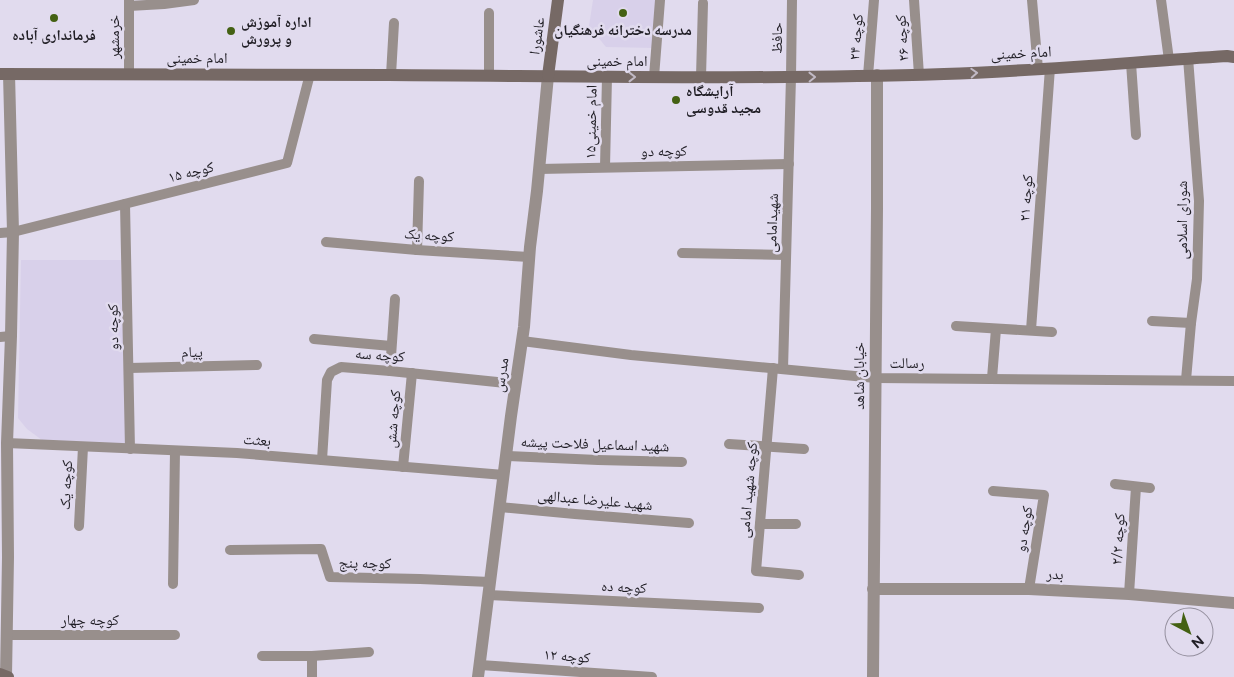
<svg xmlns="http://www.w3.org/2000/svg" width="1234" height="677" font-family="'Public Sans','Noto Naskh Arabic',sans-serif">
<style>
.built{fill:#d8d0ea}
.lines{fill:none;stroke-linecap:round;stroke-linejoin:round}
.minor{stroke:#988f8c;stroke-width:10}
.tertiary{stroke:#988f8c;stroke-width:12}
.secondary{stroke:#766965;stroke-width:12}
.oneway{stroke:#c1b9c5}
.poi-dot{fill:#446113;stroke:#e1dbee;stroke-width:2}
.labels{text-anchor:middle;stroke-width:5;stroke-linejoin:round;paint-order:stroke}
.poi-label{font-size:15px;font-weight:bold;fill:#201e25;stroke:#e1dbee;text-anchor:start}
.street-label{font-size:15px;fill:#201e25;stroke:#e1dbee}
</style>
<rect width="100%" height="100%" fill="#e1dbee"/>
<!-- built -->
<g class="built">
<polygon points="593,0 655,0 654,48 606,47 589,26"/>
<polygon points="21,260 121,260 126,446 42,440 27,429 18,418"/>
</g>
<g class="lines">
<!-- minor -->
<g class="minor">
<polyline points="914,0 919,75"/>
<polyline points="1032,0 1038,69"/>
<polyline points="1161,0 1169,60"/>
<polyline points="129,6 164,4 194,0"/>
<polyline points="489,13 489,76"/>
<polyline points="1131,63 1136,135"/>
<polyline points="129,74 129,0"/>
<polyline points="391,75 394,23"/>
<polyline points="868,76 874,0"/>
<polyline points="654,77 660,0"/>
<polyline points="701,77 703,3"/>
<polyline points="605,167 607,77"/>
<polyline points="539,169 789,164"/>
<polyline points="125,204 130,449"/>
<polyline points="0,233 13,232 287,163 310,74"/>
<polyline points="326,242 417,250 529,257"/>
<polyline points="417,250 419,181"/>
<polyline points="682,253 786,255"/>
<polyline points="1152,321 1191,323"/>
<polyline points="956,326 1052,332"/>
<polyline points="1031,330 1050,68"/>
<polyline points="0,337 11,336"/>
<polyline points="314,339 391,346"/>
<polyline points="522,341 631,355 876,378 1234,381"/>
<polyline points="129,368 257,365"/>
<polyline points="773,368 756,571 799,575"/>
<polyline points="783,369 791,77 792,0"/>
<polyline points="390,371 395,299"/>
<polyline points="992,378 996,329"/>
<polyline points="1186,380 1191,323 1197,279 1199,201 1188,58"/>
<polyline points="7,443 237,453 504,475"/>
<polyline points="729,444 804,449"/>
<polyline points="506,456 598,460 682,462"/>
<polyline points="322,460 327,380 331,372 341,367 390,371 516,384"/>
<polyline points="403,467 412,373"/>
<polyline points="1115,484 1150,488"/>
<polyline points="993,491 1044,495 1029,589"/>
<polyline points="500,507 575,514 689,523"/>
<polyline points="760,524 796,524"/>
<polyline points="79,526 83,447"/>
<polyline points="230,550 321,549 330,577 420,579 490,582"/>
<polyline points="173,584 175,451"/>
<polyline points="1129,594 1136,487"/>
<polyline points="488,595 759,608"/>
<polyline points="6,635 175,635"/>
<polyline points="262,656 312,656 369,652"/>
<polyline points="480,665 652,677"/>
<polyline points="312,677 312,656"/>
</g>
<!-- tertiary -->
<g class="tertiary">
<polyline points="873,589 1029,589 1129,594 1234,603"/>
<polyline points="6,676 8,557 7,443 11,336 13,232 9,74"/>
<polyline points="478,677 511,416 524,327 530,247 537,191 548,76"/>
<polyline points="873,677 877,208 877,75"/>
</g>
<!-- secondary -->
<g class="secondary">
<path d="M0 74C130 75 259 74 389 75 574 76 759 80 944 74 1039 71 1133 62 1227 56L1234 57"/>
<polyline points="548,76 558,0"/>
<polyline points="0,674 8,677"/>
</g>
</g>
<!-- one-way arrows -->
<defs><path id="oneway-chevron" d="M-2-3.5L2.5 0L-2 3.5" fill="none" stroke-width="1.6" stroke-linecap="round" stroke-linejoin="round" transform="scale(1.25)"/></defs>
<g class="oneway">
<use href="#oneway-chevron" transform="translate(974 73) rotate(-3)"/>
<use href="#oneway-chevron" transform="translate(632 77)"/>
<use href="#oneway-chevron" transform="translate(812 77) rotate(-1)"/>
</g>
<!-- markers -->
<g class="poi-dot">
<circle cx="623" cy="13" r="5"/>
<circle cx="54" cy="18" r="5"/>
<circle cx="231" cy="31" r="5"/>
<circle cx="676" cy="100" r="5"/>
</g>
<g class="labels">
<!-- poi labels -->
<g class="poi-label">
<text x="241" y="27">اداره آموزش<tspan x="241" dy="17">و پرورش</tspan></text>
<text x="623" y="35" text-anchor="middle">مدرسه دخترانه فرهنگیان</text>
<text x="54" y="40" text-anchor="middle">فرمانداری آباده</text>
<text x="686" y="96">آرایشگاه<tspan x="686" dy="17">مجید قدوسی</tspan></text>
</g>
<!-- street labels -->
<g class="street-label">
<text transform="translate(537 36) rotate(-82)" y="5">عاشورا</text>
<text transform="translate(114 37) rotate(-90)" y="5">خرمشهر</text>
<text transform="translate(856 37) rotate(-85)" y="5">کوچه ۲۴</text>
<text transform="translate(777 38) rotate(-89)" y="5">حافظ</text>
<text transform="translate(902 38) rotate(-94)" y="5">کوچه ۲۶</text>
<text transform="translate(1021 53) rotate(-3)" y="5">امام خمینی</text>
<text x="197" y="63">امام خمینی</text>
<text x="617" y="66">امام خمینی</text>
<text transform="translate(591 122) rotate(-89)" y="5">امام خمینی۱۵</text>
<text transform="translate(664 151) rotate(-1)" y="5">کوچه دو</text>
<text transform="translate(191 172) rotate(-14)" y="5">کوچه ۱۵</text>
<text transform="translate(1026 198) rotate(-86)" y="5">کوچه ۲۱</text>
<text transform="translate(1182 220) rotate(-90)" y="5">شورای اسلامی</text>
<text transform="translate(772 223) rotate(-88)" y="5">شهیدامامی</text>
<text transform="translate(429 235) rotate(4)" y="5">کوچه یک</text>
<text transform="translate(113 327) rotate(-91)" y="5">کوچه دو</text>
<text transform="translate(192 352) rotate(-1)" y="5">پیام</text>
<text transform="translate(380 355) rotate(4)" y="5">کوچه سه</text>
<text x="907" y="368">رسالت</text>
<text transform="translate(501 375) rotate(-81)" y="5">مدرس</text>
<text transform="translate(859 376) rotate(-90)" y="5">خیابان شاهد</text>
<text transform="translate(393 419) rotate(-85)" y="5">کوچه شش</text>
<text transform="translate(257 440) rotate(4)" y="5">بعثت</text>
<text transform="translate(595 444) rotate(2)" y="5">شهید اسماعیل فلاحت پیشه</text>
<text transform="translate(66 485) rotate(-87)" y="5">کوچه یک</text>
<text transform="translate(748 490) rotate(-85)" y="5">کوچه شهید امامی</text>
<text transform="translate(595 500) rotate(5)" y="5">شهید علیرضا عبدالهی</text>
<text transform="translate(1024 529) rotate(-81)" y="5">کوچه دو</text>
<text transform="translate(1118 539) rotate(-86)" y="5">کوچه ۲/۲</text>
<text transform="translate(365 563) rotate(1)" y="5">کوچه پنج</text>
<text transform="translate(1055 574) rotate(2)" y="5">بدر</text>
<text transform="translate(624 587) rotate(3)" y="5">کوچه ده</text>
<text x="90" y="625">کوچه چهار</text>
<text transform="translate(567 656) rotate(4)" y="5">کوچه ۱۲</text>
</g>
</g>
<!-- north arrow -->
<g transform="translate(1189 632) rotate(139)"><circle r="24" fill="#e1dbee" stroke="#948f9e"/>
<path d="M0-4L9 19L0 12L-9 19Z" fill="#446113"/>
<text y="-8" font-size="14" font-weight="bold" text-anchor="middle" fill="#201e25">N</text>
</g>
</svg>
